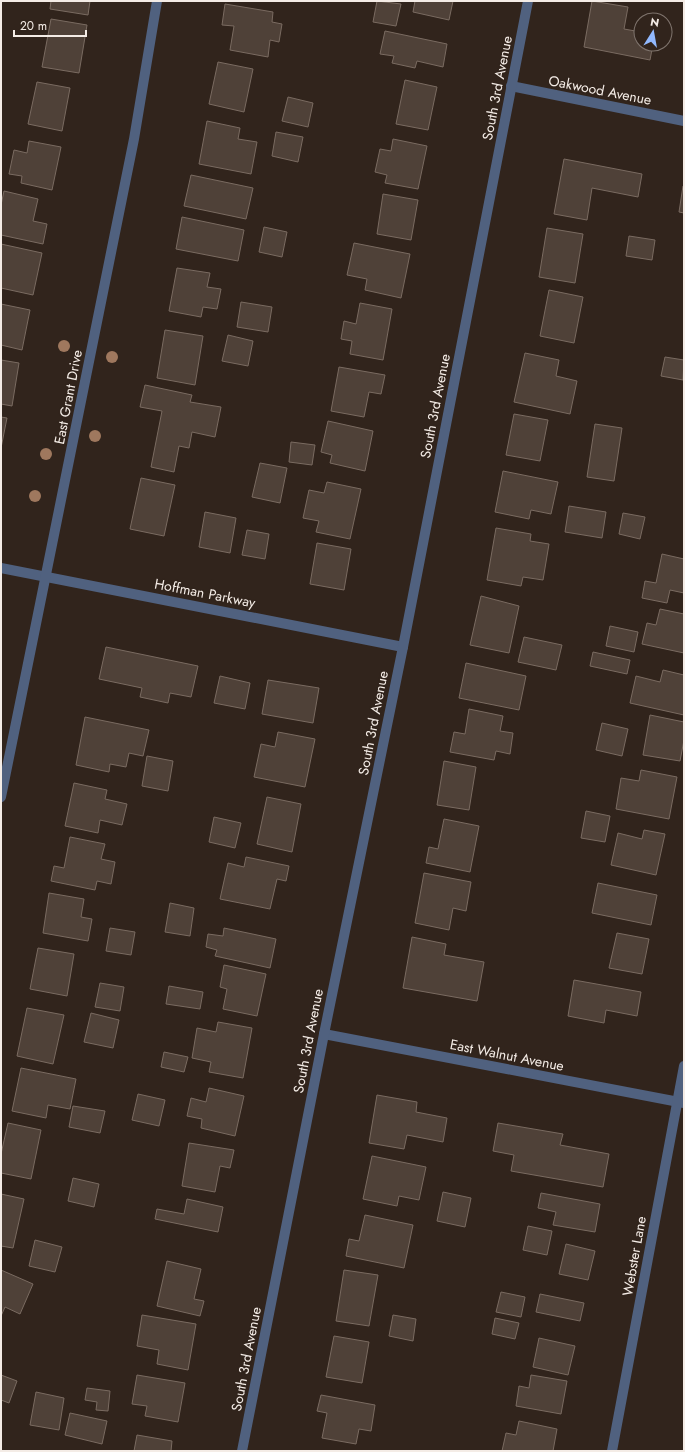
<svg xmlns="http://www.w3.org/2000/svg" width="685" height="1452" font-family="Jost,sans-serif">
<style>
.building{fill:#4f4138;stroke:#7a6b61}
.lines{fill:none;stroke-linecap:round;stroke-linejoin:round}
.minor{stroke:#50617f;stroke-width:10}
.tree{fill:#9f785e}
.labels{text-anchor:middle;stroke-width:3;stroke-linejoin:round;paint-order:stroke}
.street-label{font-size:14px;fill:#f4ece6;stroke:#31241c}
</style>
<rect width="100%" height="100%" fill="#31241c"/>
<!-- building -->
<g class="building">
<polygon points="51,1 90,1 88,15 50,9"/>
<polygon points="377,1 401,4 396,26 373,22"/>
<polygon points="415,1 453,1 449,20 413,12"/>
<polygon points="592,1 628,7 624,29 641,32 641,44 653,44 650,60 584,47"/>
<polygon points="225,4 273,12 272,22 282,24 279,42 270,40 268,57 230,50 234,26 222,25"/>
<polygon points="51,19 87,25 79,73 42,67"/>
<polygon points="385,31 447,44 443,67 417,61 415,68 392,63 394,56 380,54"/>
<polygon points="218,62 253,69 244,112 209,104"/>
<polygon points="405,80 437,87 428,130 396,124"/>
<polygon points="37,82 70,88 62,131 28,124"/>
<polygon points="288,97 313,103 308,127 282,121"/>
<polygon points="207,121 240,128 238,139 257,142 251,174 199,164"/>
<polygon points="276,132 303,137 298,162 272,156"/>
<polygon points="393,139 427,146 418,189 385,183 387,175 375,172 380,149 391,151"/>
<polygon points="29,141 61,147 52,190 21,183 22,176 9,174 14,150 27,153"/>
<polygon points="564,159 642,174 638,197 592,188 587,220 554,214"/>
<polygon points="191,175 253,188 246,219 184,206"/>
<polygon points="683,186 684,187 684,213 679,212"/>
<polygon points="4,191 38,199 33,221 47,224 43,244 1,235 1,205"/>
<polygon points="383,194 418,200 411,240 377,234"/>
<polygon points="182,217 244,230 238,261 176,249"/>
<polygon points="264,227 287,232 282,257 259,252"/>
<polygon points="547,228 583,234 575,283 539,277"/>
<polygon points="629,236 655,240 652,260 626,256"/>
<polygon points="354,243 410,254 401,298 365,290 367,279 347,275"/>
<polygon points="1,244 42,253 33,295 1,288"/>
<polygon points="177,268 210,273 207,287 221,289 217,309 203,307 201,317 169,311"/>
<polygon points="549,290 583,297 574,343 540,336"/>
<polygon points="241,302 272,307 268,332 237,327"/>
<polygon points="360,303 392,309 383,360 350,354 352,341 341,339 344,321 356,324"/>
<polygon points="1,304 30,310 22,350 1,345"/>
<polygon points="165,330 203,336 195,385 157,378"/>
<polygon points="228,335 253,341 248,366 222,361"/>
<polygon points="525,353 559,360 556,376 577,381 570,414 514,402"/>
<polygon points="665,357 684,360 683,380 661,376"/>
<polygon points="1,360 19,363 12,406 1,404"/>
<polygon points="339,367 385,375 381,394 369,392 364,417 331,411"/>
<polygon points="145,385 192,395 190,402 221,407 215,437 192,432 189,448 179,446 174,472 151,467 162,411 140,407"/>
<polygon points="514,414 548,420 540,461 506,455"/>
<polygon points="1,417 7,418 1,448"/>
<polygon points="328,421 373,431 365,471 330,463 332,455 321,452"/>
<polygon points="595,424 622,428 614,481 587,477"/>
<polygon points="291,442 315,445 312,465 289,462"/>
<polygon points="260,463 287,468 280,503 252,497"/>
<polygon points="503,471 558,482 551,514 531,510 529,519 495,512"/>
<polygon points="141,478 175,485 164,536 130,529"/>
<polygon points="327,482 361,489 350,539 316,532 319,521 303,518 309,490 324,493"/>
<polygon points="569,506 606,512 602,538 565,532"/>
<polygon points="205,512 236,518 230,553 199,547"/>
<polygon points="623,513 645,517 640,539 619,534"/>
<polygon points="496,528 531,534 530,541 549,544 543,580 523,577 521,586 487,580"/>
<polygon points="247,530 269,534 265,559 242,555"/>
<polygon points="317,543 351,549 344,590 310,584"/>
<polygon points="662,554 684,559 684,593 670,590 667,603 642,598 645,581 656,583"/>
<polygon points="481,596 519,606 509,653 470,645"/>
<polygon points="660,609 684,614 684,653 642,644 647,623 656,625"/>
<polygon points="610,626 638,632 634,652 606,646"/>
<polygon points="524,637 562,645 556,670 518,662"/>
<polygon points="106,647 198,666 191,697 170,693 168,703 140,697 142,688 99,679"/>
<polygon points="593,652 630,660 627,674 590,666"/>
<polygon points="466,663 526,676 519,710 459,698"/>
<polygon points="663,670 684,675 684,715 630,703 636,676 660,682"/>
<polygon points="220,676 250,683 245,709 214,703"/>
<polygon points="268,680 319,688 313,723 262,714"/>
<polygon points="469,709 503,716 500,731 513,733 510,754 496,751 494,760 450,752 454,732 465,734"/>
<polygon points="650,715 684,722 684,740 680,761 643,755"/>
<polygon points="85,717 149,730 143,756 129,753 126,767 110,764 109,772 76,765"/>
<polygon points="602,723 628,729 622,756 596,750"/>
<polygon points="278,732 315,739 305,787 254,777 261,744 275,747"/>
<polygon points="147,756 173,761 168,791 142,786"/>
<polygon points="444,761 476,767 469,810 437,805"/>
<polygon points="641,770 677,777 669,819 616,809 621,778 639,781"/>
<polygon points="74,783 107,790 105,799 127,804 122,825 100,820 98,833 65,826"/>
<polygon points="267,797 301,804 292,852 257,844"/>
<polygon points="586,811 610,816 605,842 581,838"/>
<polygon points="214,817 241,823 235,848 209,842"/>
<polygon points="444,819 479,826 470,872 426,863 429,847 438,849"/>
<polygon points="644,830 665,834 656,875 611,865 618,833 642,839"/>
<polygon points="70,837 105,844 101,859 115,862 111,884 97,881 95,890 51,881 54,866 64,868"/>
<polygon points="246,857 289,866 286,881 277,879 270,909 220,899 228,863 244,867"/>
<polygon points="424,873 471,882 466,911 453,908 449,930 415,923"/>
<polygon points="598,883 657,895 651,925 592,913"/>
<polygon points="49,893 84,899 81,917 92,919 88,941 43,933"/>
<polygon points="170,903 194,908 190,936 165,932"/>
<polygon points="110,928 135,932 131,955 106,951"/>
<polygon points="224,928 276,939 270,968 215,956 217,950 206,947 208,934 223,936"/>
<polygon points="617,933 649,939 642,974 609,968"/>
<polygon points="412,937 446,944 444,955 484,962 477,1001 403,988"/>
<polygon points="38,948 74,954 67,996 30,989"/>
<polygon points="224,965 266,974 257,1016 223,1009 227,989 220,987"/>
<polygon points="574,980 641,992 637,1016 606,1010 604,1023 568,1016"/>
<polygon points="100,983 124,987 120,1011 95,1007"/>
<polygon points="169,986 203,992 200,1009 166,1004"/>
<polygon points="27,1008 64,1015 53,1064 17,1056"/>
<polygon points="91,1013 119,1020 113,1048 84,1042"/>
<polygon points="218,1022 252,1028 243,1078 209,1072 211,1062 192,1058 197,1028 216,1032"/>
<polygon points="164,1052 188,1057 184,1072 161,1067"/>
<polygon points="21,1068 76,1079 70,1109 48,1105 46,1118 12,1111"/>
<polygon points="209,1088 244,1096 235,1136 201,1128 202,1119 187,1116 191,1098 206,1102"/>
<polygon points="138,1094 165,1100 159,1126 132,1120"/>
<polygon points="377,1095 417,1102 416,1112 447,1118 443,1142 407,1135 404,1149 369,1143"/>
<polygon points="73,1106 105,1111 100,1133 69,1127"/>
<polygon points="8,1123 41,1130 31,1179 1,1173 1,1154"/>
<polygon points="498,1123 563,1134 560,1145 609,1154 603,1187 511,1171 514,1155 493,1151"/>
<polygon points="189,1143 234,1150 230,1168 220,1166 215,1192 182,1186"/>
<polygon points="372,1156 426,1167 419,1200 399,1196 397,1206 363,1199"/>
<polygon points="73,1178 99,1184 94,1207 68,1201"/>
<polygon points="443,1192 471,1198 465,1227 437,1221"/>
<polygon points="541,1193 600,1204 595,1232 553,1225 556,1212 538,1208"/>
<polygon points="1,1194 24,1199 13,1248 1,1246"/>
<polygon points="187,1199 223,1207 218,1232 155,1219 157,1209 184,1214"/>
<polygon points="365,1215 413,1225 404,1268 346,1256 349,1239 359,1241"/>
<polygon points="528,1226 552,1231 547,1255 523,1250"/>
<polygon points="35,1240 62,1247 55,1272 29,1266"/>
<polygon points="566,1244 595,1251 588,1280 559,1274"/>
<polygon points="167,1261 201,1269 194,1299 204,1301 200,1316 157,1306"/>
<polygon points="1,1270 33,1284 20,1314 5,1307 1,1316"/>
<polygon points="344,1270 378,1275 369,1326 336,1321"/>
<polygon points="501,1292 525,1297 521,1317 496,1312"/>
<polygon points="540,1294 584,1303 580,1321 536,1312"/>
<polygon points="142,1315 196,1324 188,1370 157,1364 159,1350 137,1346"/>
<polygon points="393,1315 416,1319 413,1341 389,1336"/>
<polygon points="495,1318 519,1323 515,1339 492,1334"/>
<polygon points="334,1336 369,1342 362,1383 326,1377"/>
<polygon points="539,1338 575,1346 568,1375 533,1367"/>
<polygon points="1,1375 17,1381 9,1403 1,1400"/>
<polygon points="137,1375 185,1383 178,1422 145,1416 147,1406 132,1404"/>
<polygon points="531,1375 567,1381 561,1414 516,1406 519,1386 529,1388"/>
<polygon points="87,1388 110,1391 108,1411 96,1410 97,1402 85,1400"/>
<polygon points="36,1392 64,1398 59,1430 30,1425"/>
<polygon points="321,1395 375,1405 371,1431 359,1429 356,1444 322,1438 327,1413 317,1411"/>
<polygon points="70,1413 107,1421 102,1444 65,1435"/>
<polygon points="519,1421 557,1429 553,1451 502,1451 506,1433 516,1435"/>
<polygon points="137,1435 172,1441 171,1451 134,1451"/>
</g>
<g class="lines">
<!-- minor -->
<g class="minor">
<polyline points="511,86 684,121"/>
<polyline points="1,568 403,647"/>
<polyline points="1,797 134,139 157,1"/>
<polyline points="324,1034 684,1103"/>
<polyline points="242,1451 324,1034 403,647 528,1"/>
<polyline points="612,1451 684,1066"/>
</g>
</g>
<!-- trees -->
<g class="tree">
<circle cx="64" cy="346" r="6"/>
<circle cx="112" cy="357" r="6"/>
<circle cx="95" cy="436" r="6"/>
<circle cx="46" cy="454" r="6"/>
<circle cx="35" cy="496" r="6"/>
</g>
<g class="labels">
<!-- street labels -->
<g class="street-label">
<text transform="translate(497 88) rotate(-79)" y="5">South 3rd Avenue</text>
<text transform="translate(600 90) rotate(11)" y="5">Oakwood Avenue</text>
<text transform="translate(68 397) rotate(-79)" y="5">East Grant Drive</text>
<text transform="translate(435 406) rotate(-79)" y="5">South 3rd Avenue</text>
<text transform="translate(205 593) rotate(11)" y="5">Hoffman Parkway</text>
<text transform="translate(373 723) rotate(-79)" y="5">South 3rd Avenue</text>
<text transform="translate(308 1041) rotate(-79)" y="5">South 3rd Avenue</text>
<text transform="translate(507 1055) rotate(11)" y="5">East Walnut Avenue</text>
<text transform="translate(634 1256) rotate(-80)" y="5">Webster Lane</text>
<text transform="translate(246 1359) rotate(-79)" y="5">South 3rd Avenue</text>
</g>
</g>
<!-- border -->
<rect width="685" height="1452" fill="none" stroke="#f4ece6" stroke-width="4"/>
<!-- north arrow -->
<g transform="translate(653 32) rotate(11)"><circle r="19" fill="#31241c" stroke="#7f746d"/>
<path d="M0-3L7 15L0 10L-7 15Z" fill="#91b8fd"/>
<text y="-6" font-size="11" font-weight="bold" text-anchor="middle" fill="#f4ece6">N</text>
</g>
<!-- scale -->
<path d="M14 30v6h72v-6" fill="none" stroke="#f4ece6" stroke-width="2"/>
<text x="20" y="30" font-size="12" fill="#f4ece6" stroke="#31241c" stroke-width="3" paint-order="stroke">20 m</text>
</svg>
